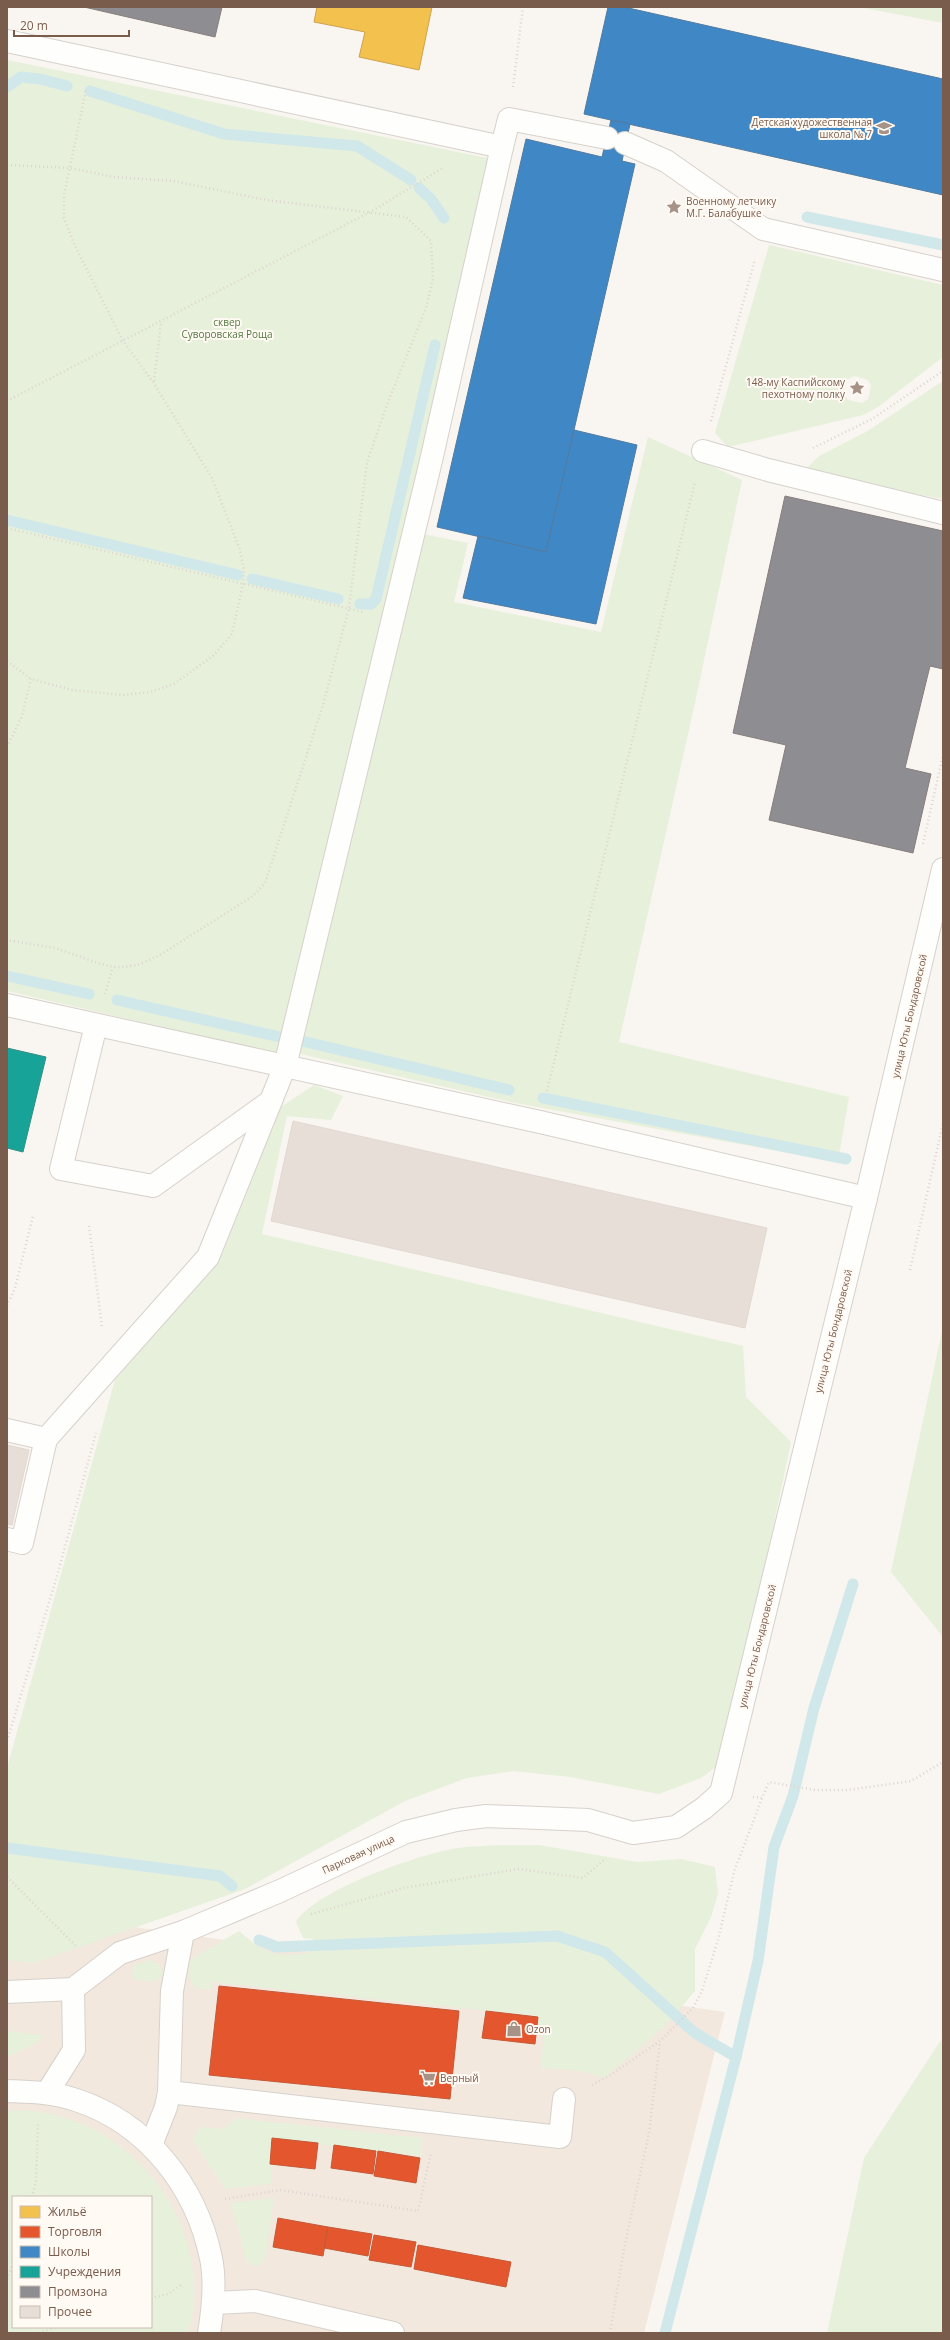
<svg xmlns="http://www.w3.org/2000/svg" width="950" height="2340" font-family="'Open Sans',sans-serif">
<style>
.residential{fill:#f2e8de;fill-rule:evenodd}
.green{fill:#e7f0db;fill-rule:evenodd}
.homes{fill:#f2c14e;stroke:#cea34e}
.shops{fill:#e4572e;stroke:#c45837}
.schools{fill:#3f88c5;stroke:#517ba1}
.public{fill:#17a398;stroke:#358e82}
.industry{fill:#8d8d92;stroke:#877e7d}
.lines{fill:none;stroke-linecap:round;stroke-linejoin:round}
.stream{stroke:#d0e8ea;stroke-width:11}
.building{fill:#e6ded7;stroke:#e2d8d2}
.minor-casing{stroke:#d7d1cb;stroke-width:24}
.path{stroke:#dcd5d0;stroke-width:2.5;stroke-dasharray:1 3;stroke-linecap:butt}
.minor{stroke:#fefefd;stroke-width:22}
.labels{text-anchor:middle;stroke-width:4;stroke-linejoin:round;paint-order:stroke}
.poi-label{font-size:10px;fill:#7a5c4d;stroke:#fffaf3;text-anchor:start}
.park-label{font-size:10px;fill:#537a41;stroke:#fffaf3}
.street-label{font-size:10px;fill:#7a5c4d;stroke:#fffaf3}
</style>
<rect width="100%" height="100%" fill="#f9f5f0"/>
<!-- residential -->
<path class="residential" d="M7 1914 113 1924 725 2012 644 2333H7ZM13 2197H151V2327H13Z"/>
<!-- green -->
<g class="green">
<polygon points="859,7 943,7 943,23"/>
<polygon points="7,60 492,159 280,1054 7,991"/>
<path d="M769 245 943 285V357L878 407 863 415 728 447 715 433ZM854 376 868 380 871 386 868 399 862 403 848 400 844 394 846 380Z"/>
<polygon points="943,381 943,499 842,480 805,470 819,456 866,432"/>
<polygon points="648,437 742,480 695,703 619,1042 849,1097 838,1162 515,1103 296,1053 418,533 468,543 454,602 601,632"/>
<polygon points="314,1085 343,1096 331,1120 287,1116 262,1234 743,1346 746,1397 791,1442 724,1761 701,1778 659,1794 570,1777 513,1771 467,1778 405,1801 245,1889 34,1963 7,1960 7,1768 115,1380 222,1255 281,1107"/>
<polygon points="943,1326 943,1637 891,1572"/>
<path d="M499 1845H539L637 1862 681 1859 715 1867 718 1894 711 1917 695 1949V1991L663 2028 604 2078 581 2071 540 2068 544 2036 539 2034 538 2016 212 1982 211 1989H197C188 1979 187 1972 191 1959L239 1931C264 1953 275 1958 308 1953L313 1939 303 1938 296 1922C315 1890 420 1854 457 1848 471 1846 485 1846 499 1845Z"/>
<path d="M150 1960 160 1965 163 1975C153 1985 144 1981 131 1978L134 1965Z"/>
<polygon points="7,2031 44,2035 37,2043 7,2057"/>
<polygon points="943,2037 943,2333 827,2333 864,2158"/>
<path d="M7 2111C121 2103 220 2222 188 2333H7ZM13 2197H151V2327H13Z"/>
<polygon points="236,2118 422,2138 422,2156 271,2139 271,2184 225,2189 193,2141 198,2129 206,2127 223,2129"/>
<polygon points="274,2198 265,2259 258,2267 248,2264 245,2259 240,2234 230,2203"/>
</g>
<!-- homes -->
<polygon class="homes" points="317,7 432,7 419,70 359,57 365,32 314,22"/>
<!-- shops -->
<g class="shops">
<polygon points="219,1986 459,2011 450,2099 209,2075"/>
<polygon points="486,2011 538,2017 535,2044 482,2038"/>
<polygon points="272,2138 318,2143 315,2169 270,2164"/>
<polygon points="334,2145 376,2151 373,2174 331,2168"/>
<polygon points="378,2151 420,2158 416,2183 374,2176"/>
<polygon points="278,2218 328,2227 323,2256 273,2247"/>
<polygon points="328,2227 372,2234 368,2256 324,2248"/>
<polygon points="374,2235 416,2242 411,2267 369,2260"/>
<polygon points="418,2245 511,2262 506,2287 414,2269"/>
</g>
<!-- schools -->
<g class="schools">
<polygon points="608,7 624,7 943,79 943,195 584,114"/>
<polygon points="611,120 630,124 622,161 635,164 546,552 437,527 526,139 602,157"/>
<polygon points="574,430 637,445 596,624 463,598 478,536 546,552"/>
</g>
<!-- public -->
<polygon class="public" points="7,1048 46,1057 23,1152 7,1148"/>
<!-- industry -->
<g class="industry">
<polygon points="84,7 222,7 215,37"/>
<polygon points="785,496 943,531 943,669 930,666 905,768 931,774 913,853 769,820 786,745 733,733"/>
</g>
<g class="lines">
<!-- stream -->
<g class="stream">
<polyline points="7,87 21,77 40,79 67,86"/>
<polyline points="90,91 224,134 357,146 411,180"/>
<polyline points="419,188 431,199 444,218"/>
<polyline points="807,217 943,245"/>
<polyline points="7,520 238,575"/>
<polyline points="252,579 338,599"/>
<polyline points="360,604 371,604 376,599 435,345"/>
<polyline points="7,976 89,994"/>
<polyline points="117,1000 280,1037"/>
<polyline points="302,1041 509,1090"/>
<polyline points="543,1098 846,1159"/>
<polyline points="7,1848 220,1876 232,1886"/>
<polyline points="259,1940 277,1947 557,1936 605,1952 695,2033 736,2057"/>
<polyline points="665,2333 736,2057 758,1961 774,1847 793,1796 814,1708 853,1584"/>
</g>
</g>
<!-- building -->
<g class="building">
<polygon points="293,1121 767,1228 745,1328 271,1221"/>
<polygon points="7,1445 29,1450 12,1525 7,1524"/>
</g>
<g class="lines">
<defs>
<g id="minor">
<polyline points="7,41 502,147 509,119 607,138"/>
<polyline points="625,143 666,161 763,229 943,270"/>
<polyline points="703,451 768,470 943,513"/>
<polyline points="7,1005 540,1122 866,1198"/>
<polyline points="96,1025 61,1169 153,1186 271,1101"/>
<polyline points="7,1430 46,1439"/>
<polyline points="7,1539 22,1543 46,1439 208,1257 285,1066 430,465 502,147"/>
<polyline points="7,1992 73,1989 120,1953 183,1932 280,1891 406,1832 456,1820 486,1816 588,1820 633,1833 676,1827 704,1808 721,1793 866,1198 943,869"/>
<path d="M7 2091C30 2092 53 2092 76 2100 147 2123 196 2186 211 2258 216 2282 213 2309 209 2333"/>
<polyline points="169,2092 560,2137 564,2099"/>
<polyline points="47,2093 74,2050 73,1989"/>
<polyline points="151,2145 166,2107 169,2092 172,1991 183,1932"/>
<polyline points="214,2303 255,2301 393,2333"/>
</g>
</defs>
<!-- minor casing -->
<use href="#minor" class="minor-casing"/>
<!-- path -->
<g class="path">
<polyline points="513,87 523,7"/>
<polyline points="7,165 70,168 114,177 174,181 266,200 406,217 431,241 433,279 426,308 388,402 367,462 349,608 323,705 265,883 253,896 160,955 140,964 125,967 113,967 98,963 55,948 7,940"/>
<polyline points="154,381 161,323"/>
<polyline points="7,401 372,211 443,168"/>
<polyline points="711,421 755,259"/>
<polyline points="813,448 872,419 943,371"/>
<polyline points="7,528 363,612"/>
<polyline points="7,661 31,679 72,690 124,695 150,692 174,684 214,655 232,634 243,584 244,571 240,550 212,478 153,382 123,341 75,246 64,218 64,195 86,90"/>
<polyline points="7,747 22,716 31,679"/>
<polyline points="923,844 943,755"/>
<polyline points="105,994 113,967"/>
<polyline points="547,1091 695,482"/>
<polyline points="89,1226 102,1327"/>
<polyline points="910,1270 943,1123"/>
<polyline points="7,1306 15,1288 33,1216"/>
<polyline points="7,1741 57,1576 96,1433"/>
<polyline points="753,1797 762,1798 769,1782 815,1790 848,1790 911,1781 943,1762"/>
<polyline points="7,1877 77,1947"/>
<polyline points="311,1914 404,1888 519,1869 583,1878 606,1858"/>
<polyline points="592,2085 609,2076 660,2041 693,2008 702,1991 718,1940 734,1872 762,1798"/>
<polyline points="32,2197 36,2181 38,2124"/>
<polyline points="225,2199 280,2190 418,2211 431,2153"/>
<polyline points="7,2279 13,2263"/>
<polyline points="151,2298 168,2294 181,2285"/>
<polyline points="39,2333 55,2327"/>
<polyline points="610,2333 624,2249 649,2133 660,2042"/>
</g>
<!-- minor -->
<use href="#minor" class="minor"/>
</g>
<!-- icons -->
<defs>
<symbol id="school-bare" viewBox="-9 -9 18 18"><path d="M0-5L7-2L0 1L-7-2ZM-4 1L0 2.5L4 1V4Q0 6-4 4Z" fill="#a69286" stroke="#fffaf3" stroke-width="2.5" paint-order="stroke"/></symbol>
<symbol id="sight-bare" viewBox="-9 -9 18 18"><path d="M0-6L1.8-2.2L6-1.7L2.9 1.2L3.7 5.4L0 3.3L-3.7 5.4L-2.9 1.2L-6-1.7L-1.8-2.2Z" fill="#a69286" stroke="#fffaf3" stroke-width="2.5" paint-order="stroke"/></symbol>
<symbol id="shop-bare" viewBox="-9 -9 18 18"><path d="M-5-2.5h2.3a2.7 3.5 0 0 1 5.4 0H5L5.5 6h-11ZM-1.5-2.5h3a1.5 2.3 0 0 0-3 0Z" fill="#a69286" stroke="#fffaf3" stroke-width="2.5" paint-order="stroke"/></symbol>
<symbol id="supermarket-bare" viewBox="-9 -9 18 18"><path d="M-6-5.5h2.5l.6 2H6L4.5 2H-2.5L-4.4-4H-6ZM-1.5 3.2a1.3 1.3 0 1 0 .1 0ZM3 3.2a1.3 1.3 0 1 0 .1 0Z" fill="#a69286" stroke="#fffaf3" stroke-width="2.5" paint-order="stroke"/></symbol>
</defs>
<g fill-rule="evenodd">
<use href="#school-bare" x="873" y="117" width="22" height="22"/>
<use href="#sight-bare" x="663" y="196" width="22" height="22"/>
<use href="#sight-bare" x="846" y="377" width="22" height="22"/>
<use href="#shop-bare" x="503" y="2018" width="22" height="22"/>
<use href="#supermarket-bare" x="417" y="2067" width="22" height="22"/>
</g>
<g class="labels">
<!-- poi labels -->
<g class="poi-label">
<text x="872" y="126" text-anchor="end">Детская художественная<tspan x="872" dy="12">школа № 7</tspan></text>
<text x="686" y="205">Военному летчику<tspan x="686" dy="12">М.Г. Балабушке</tspan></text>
<text x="845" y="386" text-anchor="end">148-му Каспийскому<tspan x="845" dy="12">пехотному полку</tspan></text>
<text x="526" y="2033">Ozon</text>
<text x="440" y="2082">Верный</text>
</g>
<!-- park labels -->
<g class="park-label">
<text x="227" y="326">сквер<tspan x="227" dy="12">Суворовская Роща</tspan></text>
</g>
<!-- street labels -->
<g class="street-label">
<text transform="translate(909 1016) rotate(-77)" y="4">улица Юты Бондаровской</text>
<text transform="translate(833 1331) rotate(-76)" y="4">улица Юты Бондаровской</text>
<text transform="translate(757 1646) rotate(-76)" y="4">улица Юты Бондаровской</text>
<text transform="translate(358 1854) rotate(-25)" y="4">Парковая улица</text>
</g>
</g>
<!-- border -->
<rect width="950" height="2340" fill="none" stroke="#7a5c4d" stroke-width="16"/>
<!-- legend -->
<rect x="12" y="2196" width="140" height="132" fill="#fffaf3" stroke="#cabbb1"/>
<rect x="20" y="2206" width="20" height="12" fill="#f2c14e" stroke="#cabbb1"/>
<text x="48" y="2216" font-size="12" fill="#7a5c4d">Жильё</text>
<rect x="20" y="2226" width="20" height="12" fill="#e4572e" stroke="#cabbb1"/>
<text x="48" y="2236" font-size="12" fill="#7a5c4d">Торговля</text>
<rect x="20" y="2246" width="20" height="12" fill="#3f88c5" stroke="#cabbb1"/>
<text x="48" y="2256" font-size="12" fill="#7a5c4d">Школы</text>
<rect x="20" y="2266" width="20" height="12" fill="#17a398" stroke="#cabbb1"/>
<text x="48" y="2276" font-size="12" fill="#7a5c4d">Учреждения</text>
<rect x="20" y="2286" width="20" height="12" fill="#8d8d92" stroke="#cabbb1"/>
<text x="48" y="2296" font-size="12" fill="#7a5c4d">Промзона</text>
<rect x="20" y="2306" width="20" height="12" fill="#e6ded7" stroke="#cabbb1"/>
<text x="48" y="2316" font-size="12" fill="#7a5c4d">Прочее</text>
<!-- scale -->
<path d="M14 30v6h115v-6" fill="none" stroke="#7a5c4d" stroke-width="2"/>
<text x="20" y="30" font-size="12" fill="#7a5c4d" stroke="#fffaf3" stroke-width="3" paint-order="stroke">20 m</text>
</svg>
